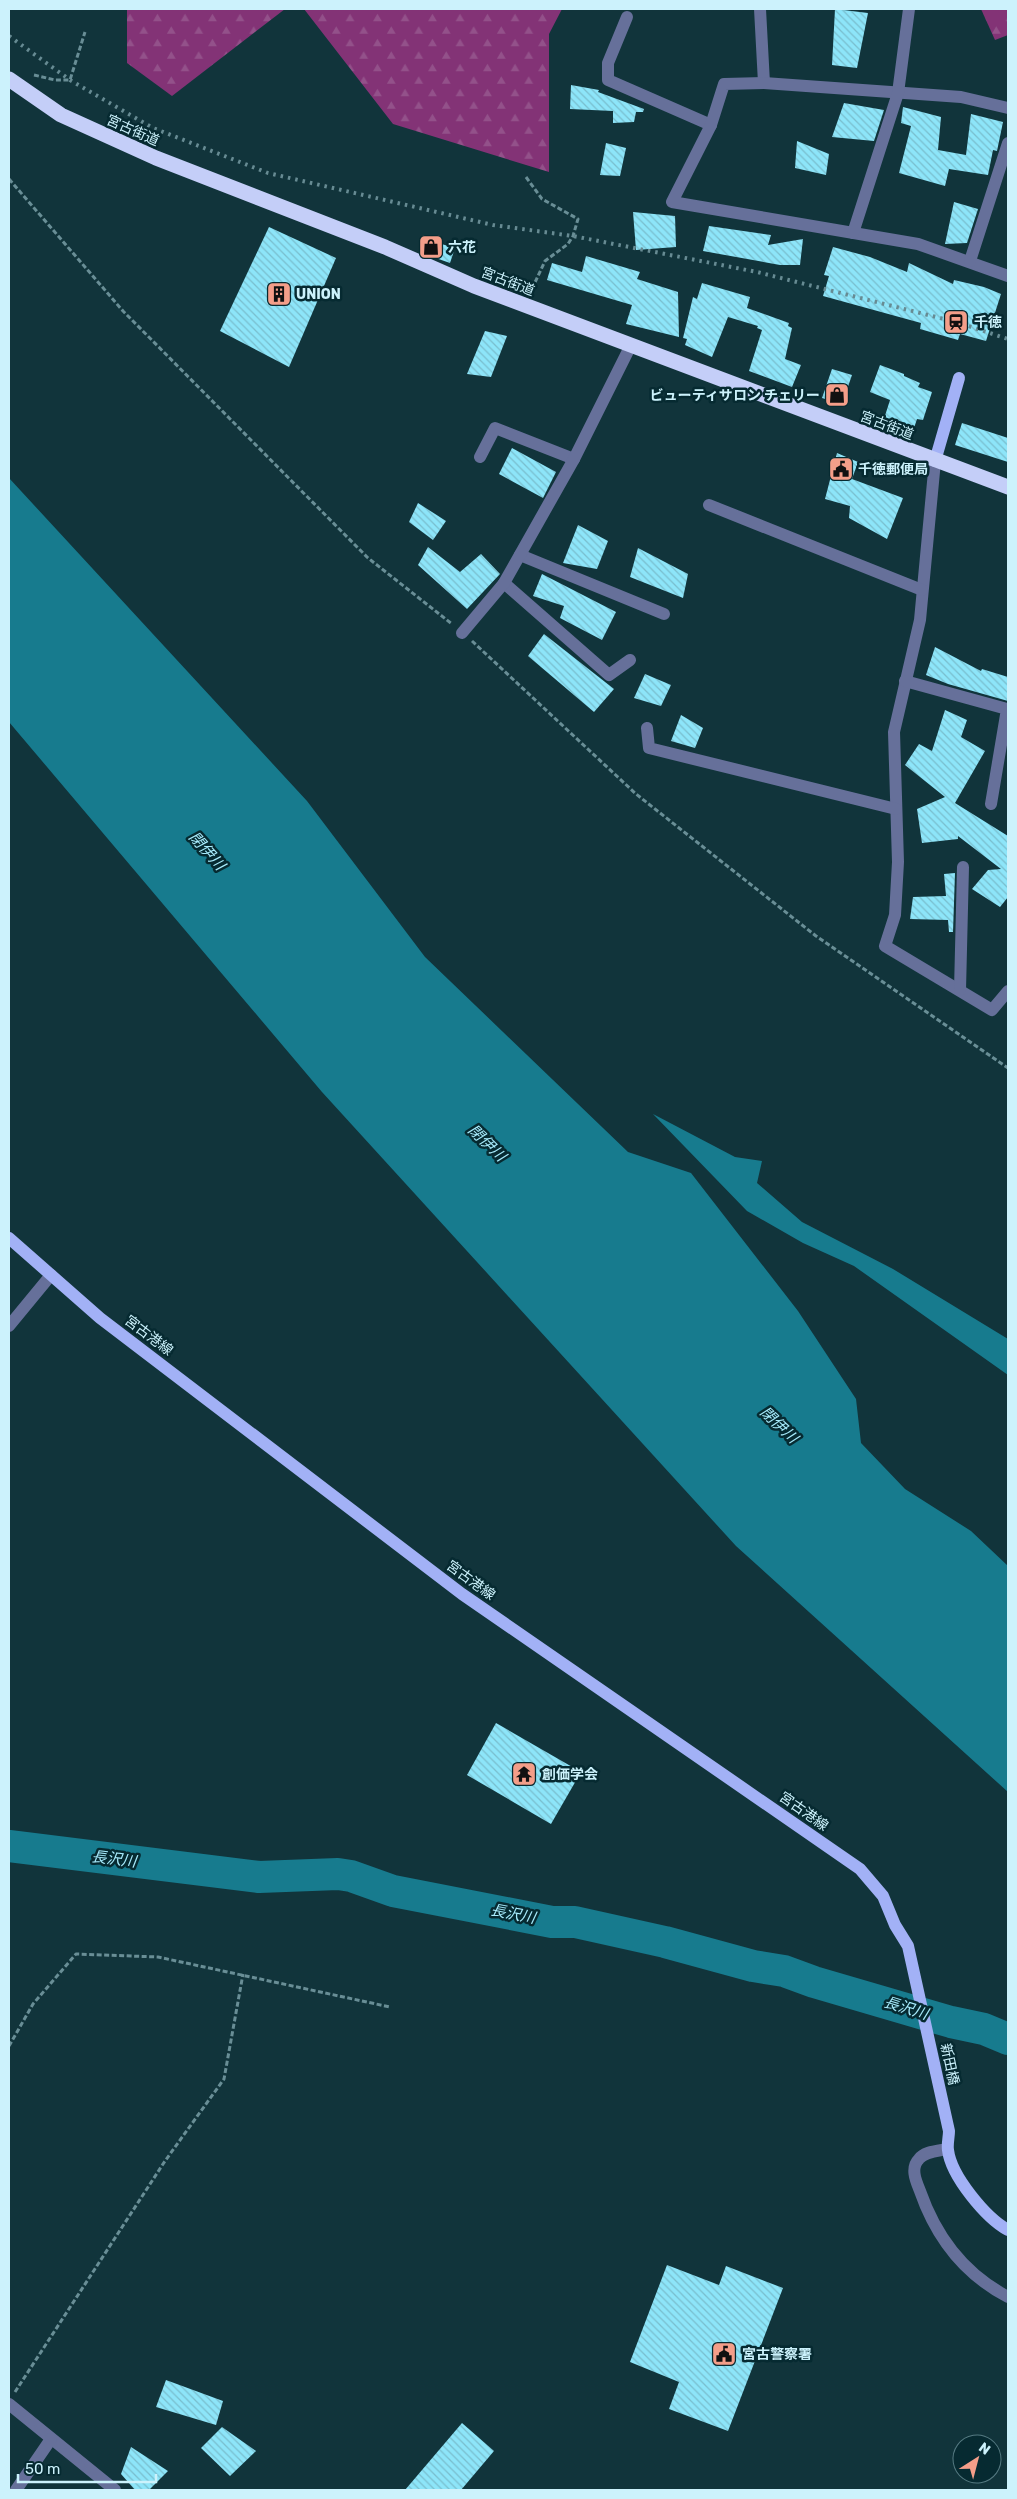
<svg xmlns="http://www.w3.org/2000/svg" width="1017" height="2499" font-family="Rubik,'Noto Sans JP',sans-serif">
<style>
.forest{fill:url(#forest-firs)}
.water{fill:#177b8e}
.lines{fill:none;stroke-linecap:round;stroke-linejoin:round}
.river{stroke:#177b8e;stroke-width:32}
.building{fill:url(#building-back-hatch)}
.path{stroke:#698e96;stroke-width:3;stroke-dasharray:5 2.5;stroke-linecap:butt}
.minor{stroke:#66709a;stroke-width:12}
.major{stroke:#a2b1f6;stroke-width:12}
.highway{stroke:#c4cef8;stroke-width:15}
.rail{stroke:#678b93;stroke-width:4;stroke-dasharray:2.5 5;stroke-linecap:butt}
.labels{text-anchor:middle;stroke-width:5;stroke-linejoin:round;paint-order:stroke}
.street-label{font-size:14px;fill:#ccf2fc;stroke:#062a31}
.poi-label{font-size:14px;font-weight:bold;fill:#ccf2fc;stroke:#062a31;text-anchor:start}
.water-label{font-size:15px;font-style:italic;fill:#a8ecfd;stroke:#062a31}
</style>
<defs>
<pattern id="forest-firs" width="22" height="20" patternUnits="userSpaceOnUse" patternTransform="scale(1.25)"><rect width="22" height="20" fill="#833376"/><path d="M5 1l3.5 6h-7zM16 11l3.5 6h-7z" fill="#93518a"/></pattern>
<pattern id="building-back-hatch" width="6" height="6" patternUnits="userSpaceOnUse" patternTransform="scale(1.25)"><rect width="6" height="6" fill="#8de5f9"/><path d="M-1 5l2 2M0 0l6 6M5-1l2 2" fill="none" stroke="#79bece"/></pattern>
</defs>
<rect width="100%" height="100%" fill="#11343b"/>
<!-- forest -->
<g class="forest">
<polygon points="127,9 285,9 172,96 127,63"/>
<polygon points="304,9 562,9 549,34 549,172 393,124"/>
<polygon points="981,9 1008,9 1008,35 995,40"/>
</g>
<!-- water -->
<g class="water">
<polygon points="9,478 307,801 425,957 628,1152 691,1173 798,1311 856,1399 861,1443 905,1489 971,1531 1008,1566 1008,1792 736,1546 322,1092 9,722"/>
<polygon points="653,1114 735,1157 762,1161 757,1183 802,1222 893,1269 1008,1339 1008,1375 854,1266 803,1243 747,1211"/>
</g>
<g class="lines">
<!-- river -->
<polyline class="river" points="9,1846 259,1877 338,1874 351,1876 393,1891 552,1922 575,1922 665,1942 753,1966 784,1971 814,1982 951,2022 984,2029 1008,2039"/>
</g>
<!-- building -->
<g class="building">
<polygon points="835,9 868,13 857,68 832,65"/>
<polygon points="571,85 599,90 598,92 644,109 643,112 636,112 634,122 613,123 613,111 570,109"/>
<polygon points="844,103 884,110 874,141 832,137"/>
<polygon points="903,107 941,117 938,150 966,155 971,114 1003,122 997,151 993,150 988,175 949,169 945,186 899,173 911,126 901,123"/>
<polygon points="797,141 829,154 826,175 795,168"/>
<polygon points="606,143 626,148 620,176 600,175"/>
<polygon points="954,202 978,209 967,243 945,244"/>
<polygon points="633,212 675,216 676,247 636,250"/>
<polygon points="709,226 771,235 768,245 803,239 800,265 780,265 703,251"/>
<polygon points="269,227 336,258 289,367 220,331"/>
<polygon points="428,240 455,248 450,263 424,254"/>
<polygon points="833,247 870,257 907,272 909,263 953,284 954,280 984,287 1001,294 986,341 960,334 958,340 920,329 921,323 823,296 829,276 824,275"/>
<polygon points="586,256 640,272 637,279 678,292 679,337 626,324 632,305 547,280 552,263 582,272"/>
<polygon points="702,283 750,297 747,308 789,323 788,326 792,328 785,359 801,365 792,387 749,371 762,330 757,328 758,326 728,317 712,357 685,345 687,339 683,338 693,297 697,299"/>
<polygon points="485,331 507,336 491,377 467,374"/>
<polygon points="880,365 904,374 904,376 920,383 918,387 932,392 923,420 917,419 912,434 883,422 890,400 870,392"/>
<polygon points="832,369 852,375 842,404 822,398"/>
<polygon points="962,423 1008,438 1008,462 955,445"/>
<polygon points="512,448 556,472 543,498 499,474"/>
<polygon points="837,453 858,462 852,479 903,498 887,539 849,518 850,506 825,499"/>
<polygon points="418,503 446,521 433,540 409,522"/>
<polygon points="578,525 608,541 597,569 563,563"/>
<polygon points="428,547 460,572 481,554 500,574 467,609 418,565"/>
<polygon points="638,548 688,574 683,598 630,577"/>
<polygon points="542,574 616,612 602,640 560,618 564,606 533,596"/>
<polygon points="544,634 614,689 594,712 528,656"/>
<polygon points="935,647 981,671 982,669 1008,677 1008,701 948,684 926,675"/>
<polygon points="645,674 671,685 661,706 634,698"/>
<polygon points="945,710 967,720 961,737 985,751 955,803 1008,836 1008,897 1000,907 972,889 988,870 1001,869 958,836 958,839 922,843 917,809 945,797 905,765 919,744 932,751"/>
<polygon points="681,715 703,728 695,748 671,741"/>
<polygon points="955,873 953,932 949,932 948,920 910,919 913,897 946,896 944,874"/>
<polygon points="496,1723 581,1772 551,1824 467,1775"/>
<polygon points="667,2265 719,2285 726,2266 783,2288 728,2431 669,2409 679,2382 630,2362"/>
<polygon points="166,2380 223,2401 216,2425 156,2407"/>
<polygon points="462,2423 494,2451 461,2490 405,2490"/>
<polygon points="222,2427 256,2451 230,2476 201,2448"/>
<polygon points="131,2447 168,2471 149,2490 135,2490 121,2474"/>
</g>
<g class="lines">
<!-- path -->
<g class="path">
<polyline points="34,75 55,80 70,80 85,32"/>
<polyline points="526,177 542,199 578,219 573,236 568,244 545,261 531,291"/>
<polyline points="9,179 123,311 368,558 452,624"/>
<polyline points="472,641 636,794 816,936 1008,1068"/>
<polyline points="9,2046 33,2004 76,1954 158,1957 390,2007"/>
<polyline points="15,2392 165,2161 224,2079 243,1974"/>
</g>
<!-- minor -->
<g class="minor">
<polyline points="760,9 764,83"/>
<polyline points="627,17 608,63 608,80 711,125"/>
<polyline points="1008,108 961,97 764,83 724,84 711,125 672,202 918,244 1008,276"/>
<polyline points="853,233 898,93 909,9"/>
<polyline points="970,261 1008,143"/>
<polyline points="480,457 495,428 574,459"/>
<polyline points="935,461 920,620 894,732 898,862 895,915 885,946 992,1010 1008,991"/>
<polyline points="709,505 922,590"/>
<polyline points="520,555 664,614"/>
<polyline points="504,583 609,675 630,660"/>
<polyline points="462,633 504,583 574,459 631,345"/>
<polyline points="905,681 1007,709 991,804"/>
<polyline points="647,728 649,748 896,809"/>
<polyline points="960,990 963,867"/>
<polyline points="9,1326 51,1275"/>
<path d="M947 2149C939 2151 925 2151 919 2159 910 2168 916 2181 920 2191 936 2237 964 2274 1008 2297"/>
<polyline points="9,2404 115,2490"/>
<polyline points="16,2490 51,2439"/>
</g>
<!-- major -->
<g class="major">
<polyline points="935,461 959,378"/>
<path d="M9 1238 100 1318 462 1594 860 1869 883 1896 895 1925 908 1946 949 2131C949 2137 947 2144 948 2150 951 2176 986 2218 1008 2230"/>
</g>
<!-- highway -->
<polyline class="highway" points="9,79 61,115 156,158 385,247 474,286 1008,487"/>
<!-- rail -->
<polyline class="rail" points="9,36 70,80 153,128 268,173 493,225 573,236 757,272 956,322 1008,339"/>
</g>
<!-- icons -->
<defs>
<symbol id="shop-square" viewBox="-11 -11 22 22"><rect x="-9" y="-9" width="18" height="18" rx="4" fill="#f49e89" stroke="#062a31"/><path d="M-5-2.5h2.3a2.7 3.5 0 0 1 5.4 0H5L5.5 6h-11ZM-1.5-2.5h3a1.5 2.3 0 0 0-3 0Z" fill="#111"/></symbol>
<symbol id="building-square" viewBox="-11 -11 22 22"><rect x="-9" y="-9" width="18" height="18" rx="4" fill="#f49e89" stroke="#062a31"/><path d="M-4-6H4V6H1V3H-1V6H-4ZM-2.5-4.3h1.7v1.8h-1.7ZM.8-4.3h1.7v1.8H.8ZM-2.5-1h1.7V.8h-1.7ZM.8-1h1.7V.8H.8Z" fill="#111"/></symbol>
<symbol id="station-square" viewBox="-11 -11 22 22"><rect x="-9" y="-9" width="18" height="18" rx="4" fill="#f49e89" stroke="#062a31"/><path d="M-3-6H3Q5-6 5-4V2Q5 4 3 4L4.5 6H3L1.5 4h-3L-3 6H-4.5L-3 4Q-5 4-5 2V-4Q-5-6-3-6ZM-3.5-4v3h7v-3ZM-3.5 1v1.5H-2V1ZM2 1v1.5H3.5V1Z" fill="#111"/></symbol>
<symbol id="civic-square" viewBox="-11 -11 22 22"><rect x="-9" y="-9" width="18" height="18" rx="4" fill="#f49e89" stroke="#062a31"/><path d="M-.6-6.5H3V-4.5H.6V-3L4-1V1h2V6H-6V1h2V-1L-.6-3ZM-1.2 2.5V6h2.4V2.5Z" fill="#111"/></symbol>
<symbol id="temple-square" viewBox="-11 -11 22 22"><rect x="-9" y="-9" width="18" height="18" rx="4" fill="#f49e89" stroke="#062a31"/><path d="M0-6L5-2H3V0L6.5 2.5H4V6H1.5V3h-3V6H-4V2.5H-6.5L-3 0V-2H-5Z" fill="#111"/></symbol>
</defs>
<g fill-rule="evenodd">
<use href="#shop-square" x="417" y="233" width="28" height="28"/>
<use href="#building-square" x="265" y="280" width="28" height="28"/>
<use href="#station-square" x="942" y="308" width="28" height="28"/>
<use href="#shop-square" x="823" y="381" width="28" height="28"/>
<use href="#civic-square" x="827" y="455" width="28" height="28"/>
<use href="#temple-square" x="510" y="1760" width="28" height="28"/>
<use href="#civic-square" x="710" y="2340" width="28" height="28"/>
</g>
<g class="labels">
<!-- street labels -->
<g class="street-label">
<text transform="translate(133 130) rotate(24)" y="5">宮古街道</text>
<text transform="translate(508 281) rotate(21)" y="5">宮古街道</text>
<text transform="translate(887 425) rotate(21)" y="5">宮古街道</text>
<text transform="translate(149 1335) rotate(37)" y="5">宮古港線</text>
<text transform="translate(471 1580) rotate(36)" y="5">宮古港線</text>
<text transform="translate(804 1811) rotate(35)" y="5">宮古港線</text>
<text transform="translate(950 2064) rotate(78)" y="5">新田橋</text>
</g>
<!-- poi labels -->
<g class="poi-label">
<text x="448" y="252">六花</text>
<text x="296" y="299">UNION</text>
<text x="974" y="327">千徳</text>
<text x="820" y="400" text-anchor="end">ビューティサロン チェリー</text>
<text x="858" y="474">千徳郵便局</text>
<text x="542" y="1779">創価学会</text>
<text x="742" y="2359">宮古警察署</text>
</g>
<!-- water labels -->
<g class="water-label">
<text transform="translate(207 851) rotate(48)" y="5">閉伊川</text>
<text transform="translate(487 1143) rotate(44)" y="5">閉伊川</text>
<text transform="translate(779 1425) rotate(43)" y="5">閉伊川</text>
<text transform="translate(114 1859) rotate(7)" y="5">長沢川</text>
<text transform="translate(513 1914) rotate(11)" y="5">長沢川</text>
<text transform="translate(906 2008) rotate(17)" y="5">長沢川</text>
</g>
</g>
<!-- border -->
<rect width="1017" height="2499" fill="none" stroke="#ccf2fc" stroke-width="20"/>
<!-- north arrow -->
<g transform="translate(977 2459) rotate(36)"><circle r="24" fill="#062a31" stroke="#557a82"/>
<path d="M0-4L9 19L0 12L-9 19Z" fill="#f49e89"/>
<text y="-8" font-size="14" font-weight="bold" text-anchor="middle" fill="#ccf2fc">N</text>
</g>
<!-- scale -->
<path d="M18 2474v8h138v-8" fill="none" stroke="#ccf2fc" stroke-width="2.5"/>
<text x="25" y="2474" font-size="15" fill="#ccf2fc" stroke="#062a31" stroke-width="4" paint-order="stroke">50 m</text>
</svg>
